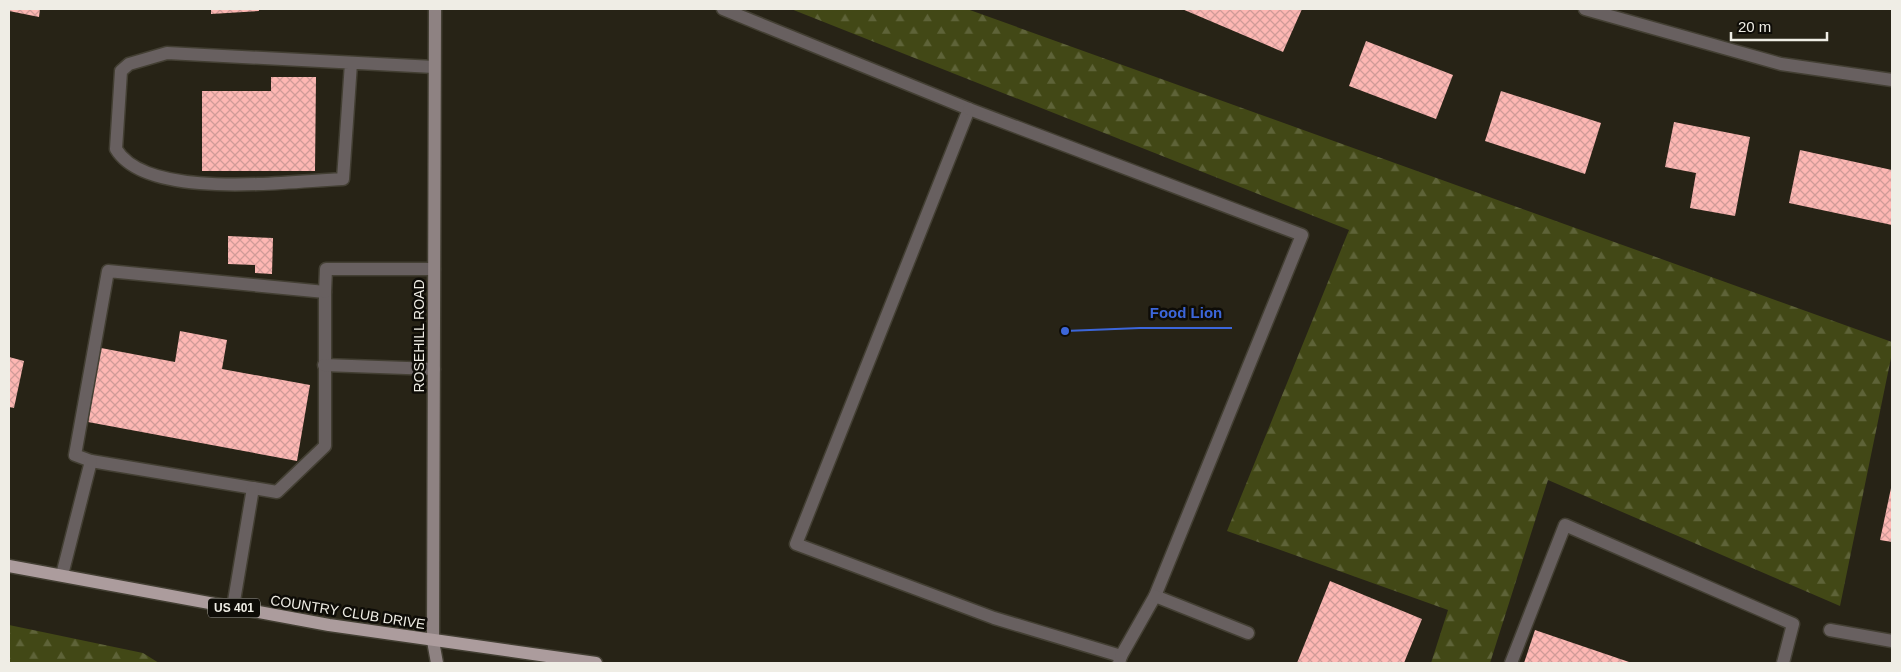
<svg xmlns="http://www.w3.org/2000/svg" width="1901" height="672" font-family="Helvetica,sans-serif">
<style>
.forest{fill:url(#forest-firs)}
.building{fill:url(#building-cross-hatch)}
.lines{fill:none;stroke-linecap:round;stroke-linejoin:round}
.lane-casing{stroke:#433f33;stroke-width:15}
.street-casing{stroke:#433f33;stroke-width:15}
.secondary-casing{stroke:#433f33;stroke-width:15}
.primary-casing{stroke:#433f33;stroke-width:15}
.lane{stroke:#686060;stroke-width:12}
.street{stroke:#686060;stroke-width:12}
.secondary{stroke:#8e8282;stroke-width:12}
.primary{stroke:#ac9c9d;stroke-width:12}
.labels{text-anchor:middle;stroke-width:5;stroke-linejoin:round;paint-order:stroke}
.shield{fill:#0e0c07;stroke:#acaaa2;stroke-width:1}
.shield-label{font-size:12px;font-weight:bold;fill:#efede5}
.street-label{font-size:14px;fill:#efede5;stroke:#0e0c07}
.leader{fill:none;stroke:#3c66da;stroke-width:2}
.callout-dot{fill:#3c66da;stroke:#0e0c07;stroke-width:2}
.callout-label{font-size:15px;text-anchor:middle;font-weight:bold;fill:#3c66da;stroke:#0e0c07;stroke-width:5;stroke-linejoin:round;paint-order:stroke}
</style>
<defs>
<pattern id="forest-firs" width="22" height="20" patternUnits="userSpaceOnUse" patternTransform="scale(1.25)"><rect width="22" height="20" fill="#424816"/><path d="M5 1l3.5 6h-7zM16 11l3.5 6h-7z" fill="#5e6338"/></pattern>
<pattern id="building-cross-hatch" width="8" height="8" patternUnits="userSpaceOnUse" patternTransform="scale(1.25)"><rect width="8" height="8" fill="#fdb7b3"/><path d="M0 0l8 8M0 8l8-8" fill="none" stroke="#d09b98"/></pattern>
</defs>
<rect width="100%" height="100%" fill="#272316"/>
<!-- forest -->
<g class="forest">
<polygon points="791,9 967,9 1892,342 1892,353 1840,606 1548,480 1490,663 1431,663 1448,610 1227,531 1349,230"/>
<polygon points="9,625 143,653 159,663 9,663"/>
</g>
<!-- building -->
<g class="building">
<polygon points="9,9 40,9 39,17 9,11"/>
<polygon points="211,9 259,9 259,11 211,14"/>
<polygon points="1182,9 1302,9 1283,52"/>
<polygon points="1366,41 1453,75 1436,119 1349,86"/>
<polygon points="271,77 316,77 315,171 202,171 202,91 271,91"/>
<polygon points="1501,91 1601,123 1585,174 1485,141"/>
<polygon points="1674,122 1750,137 1735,216 1690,208 1696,173 1665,167"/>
<polygon points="1800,150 1892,170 1892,225 1789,203"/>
<polygon points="228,236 273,238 272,274 255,273 255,265 228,264"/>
<polygon points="180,331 227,340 222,369 310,385 297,461 88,422 101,348 175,362"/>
<polygon points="9,357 24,361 14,408 9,407"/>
<polygon points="1891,488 1892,488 1892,542 1880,540"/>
<polygon points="1330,581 1422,619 1404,663 1297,663"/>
<polygon points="1535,630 1632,663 1524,663"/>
</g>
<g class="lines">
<defs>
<g id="lane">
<polyline points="723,9 969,109 796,544 994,618 1121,656 1119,663"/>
<path d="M351 63 343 179C289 181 147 201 116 149L121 71 129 64 167 53 434 67"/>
<polyline points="969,109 1302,235 1155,596 1121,656"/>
<polygon points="108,271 325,292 325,446 277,492 91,461 75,455"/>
<polyline points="325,292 326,269 434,269"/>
<polyline points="324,365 434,369"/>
<polyline points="62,575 91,461"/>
<polyline points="1155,596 1248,633"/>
<polyline points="233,607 253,488"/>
<polyline points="1511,663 1565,525 1793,624 1783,663"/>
</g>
<g id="street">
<polyline points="1585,9 1781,64 1892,80"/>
<polyline points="1830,630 1892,641"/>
</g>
<polyline id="secondary" points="435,9 433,641 437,663"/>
<polyline id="primary" points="9,566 329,625 596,663"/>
</defs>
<!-- lane casing -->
<use href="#lane" class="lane-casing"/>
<!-- street casing -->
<use href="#street" class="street-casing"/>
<!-- secondary casing -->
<use href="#secondary" class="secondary-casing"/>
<!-- primary casing -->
<use href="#primary" class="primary-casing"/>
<!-- lane -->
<use href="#lane" class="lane"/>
<!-- street -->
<use href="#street" class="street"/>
<!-- secondary -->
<use href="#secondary" class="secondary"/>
<!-- primary -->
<use href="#primary" class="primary"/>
</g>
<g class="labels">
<!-- shield labels -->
<rect class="shield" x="208" y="598.5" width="52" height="19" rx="4"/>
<g class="shield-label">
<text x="234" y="612">US 401</text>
</g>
<!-- street labels -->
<g class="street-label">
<text transform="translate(419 336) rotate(-90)" y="5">ROSEHILL ROAD</text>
<text transform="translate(348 612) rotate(9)" y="5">COUNTRY CLUB DRIVE</text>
</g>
</g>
<!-- callouts -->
<path class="leader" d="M1065 331L1140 328H1232"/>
<circle class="callout-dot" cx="1065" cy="331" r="5"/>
<g class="callout-label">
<text x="1186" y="318">Food Lion</text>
</g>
<!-- border -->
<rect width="1901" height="672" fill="none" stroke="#efede5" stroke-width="20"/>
<!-- scale -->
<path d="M1731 32v8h96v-8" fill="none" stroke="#efede5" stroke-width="2.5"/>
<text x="1738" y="32" font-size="15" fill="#efede5" stroke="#0e0c07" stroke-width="4" paint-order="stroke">20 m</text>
</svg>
